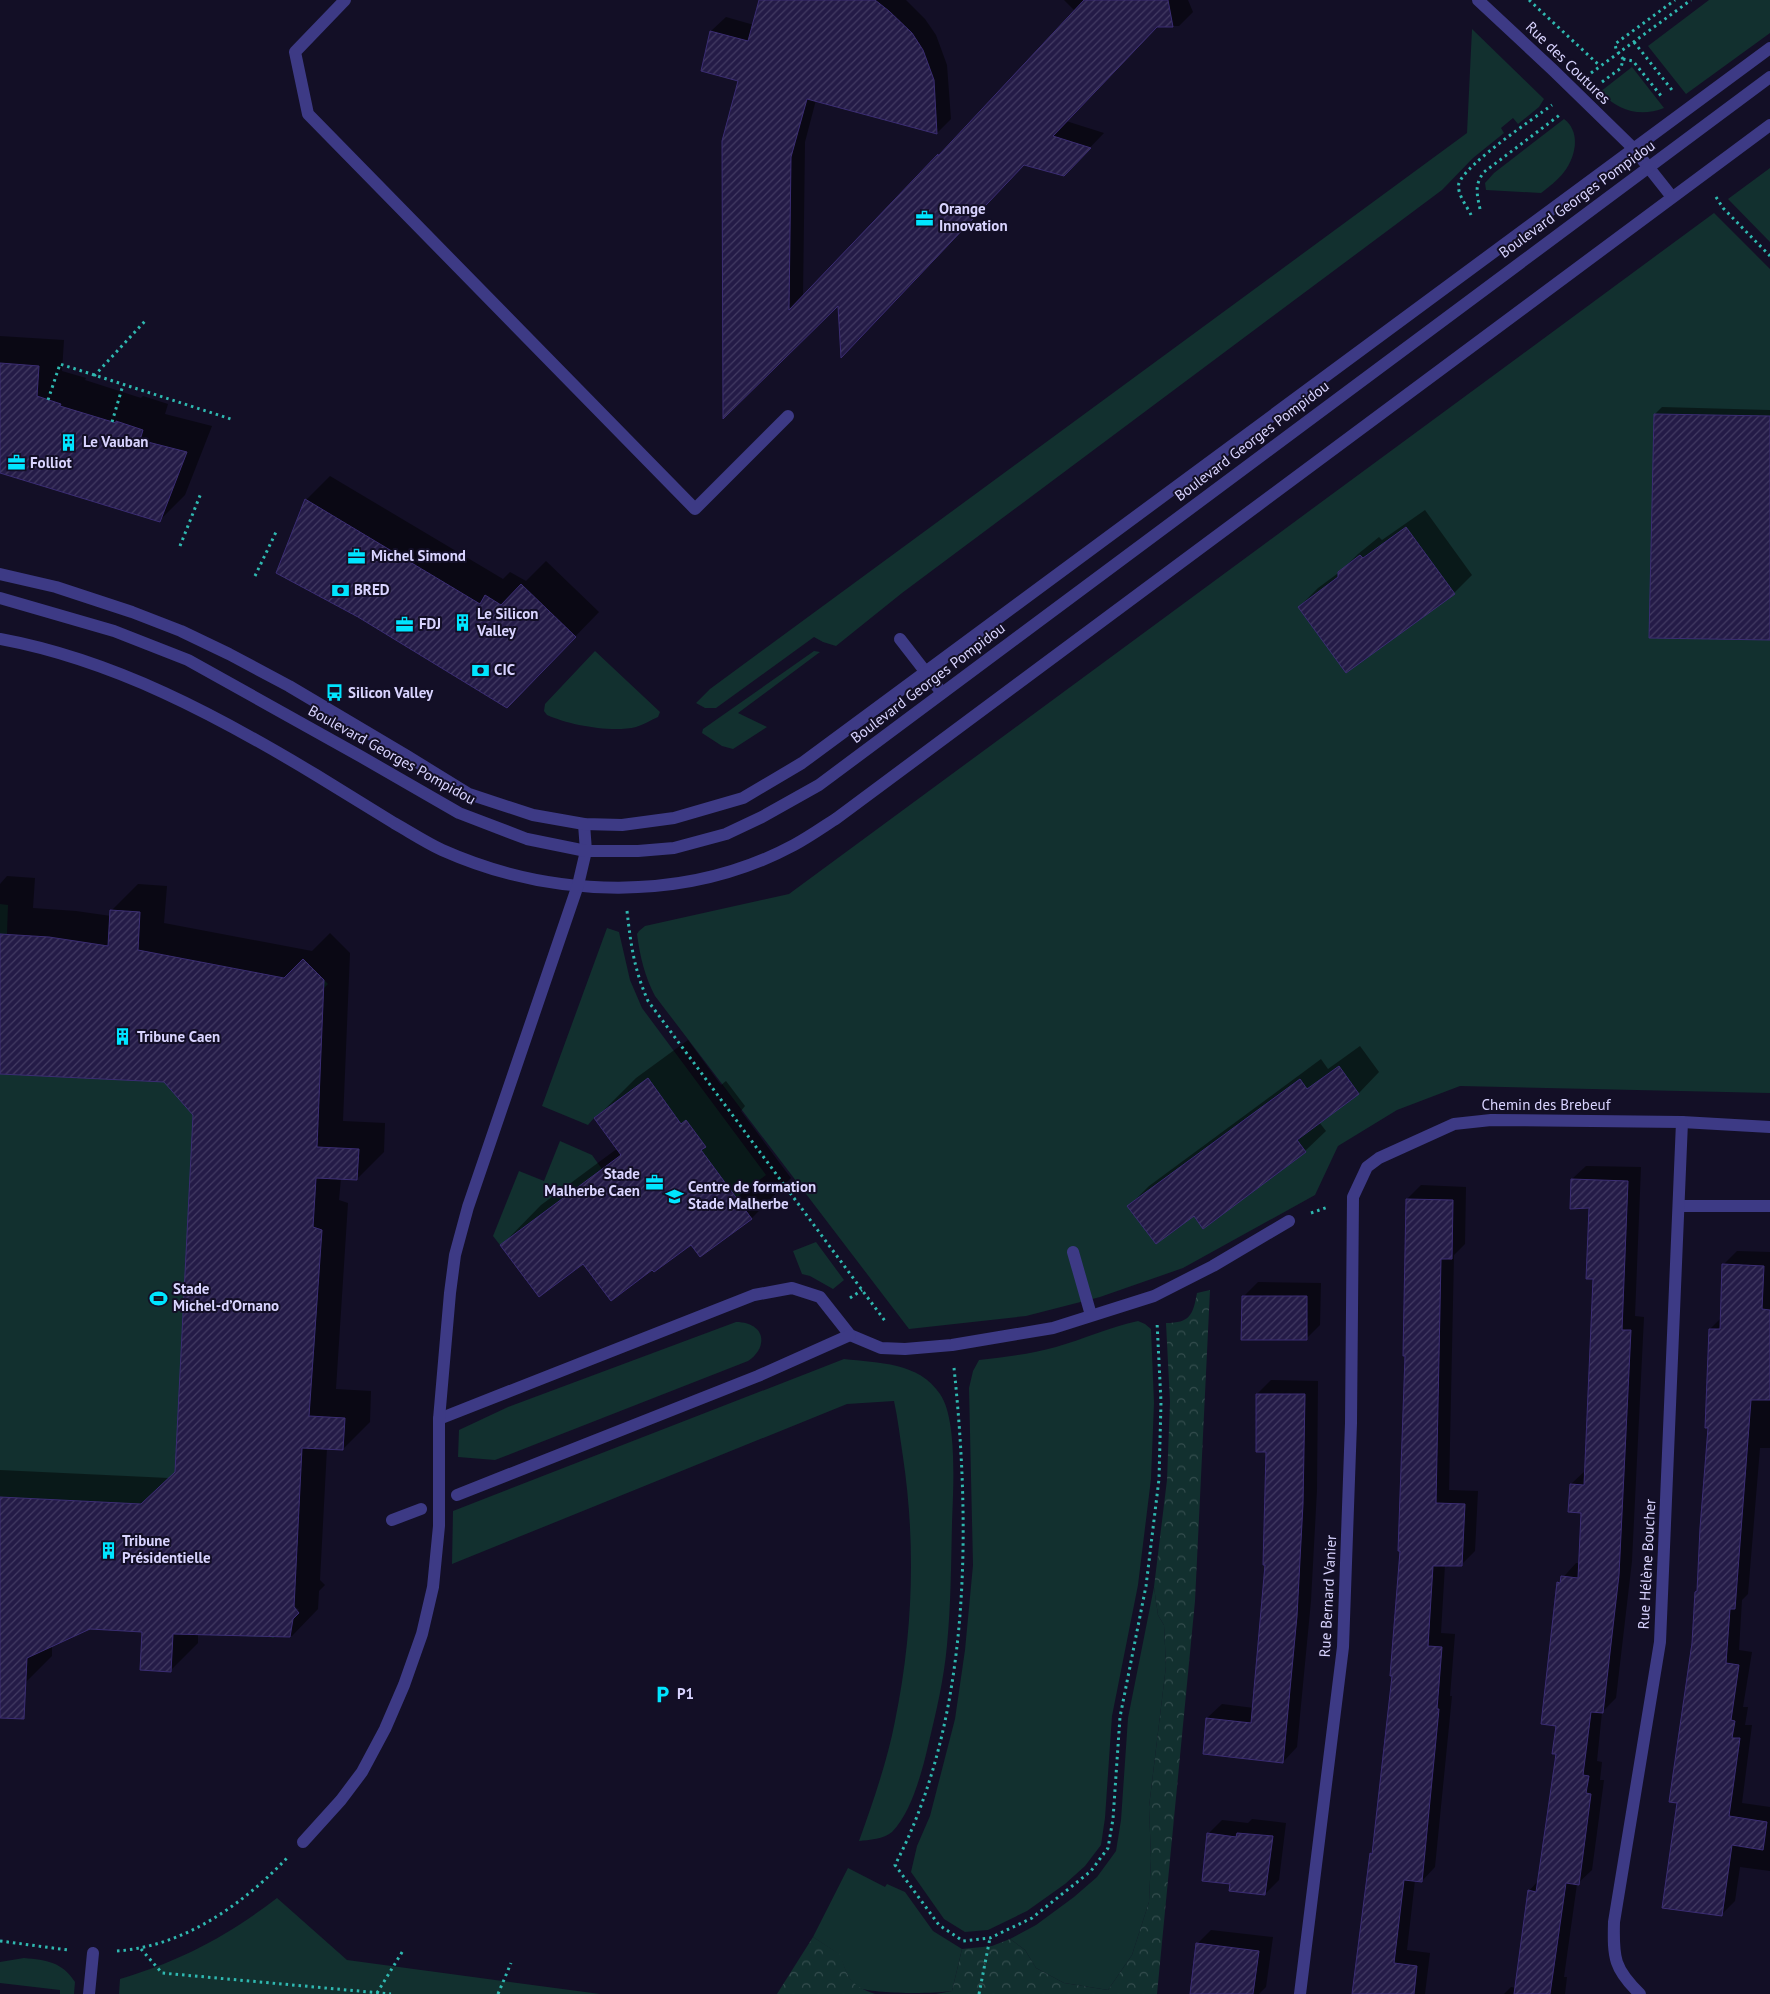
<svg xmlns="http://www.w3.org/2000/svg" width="1770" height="1994" font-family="'PT Sans',sans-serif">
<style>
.green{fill:#12302f}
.forest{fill:url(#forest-crowns)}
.shadow{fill:#0007;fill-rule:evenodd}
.building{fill:url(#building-hatch);stroke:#3b2d73}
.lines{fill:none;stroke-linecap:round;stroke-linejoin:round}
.path{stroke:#2fb8b0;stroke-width:3;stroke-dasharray:2.5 4;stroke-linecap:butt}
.service{stroke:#3d3a85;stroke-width:12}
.minor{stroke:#3d3a85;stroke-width:12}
.tertiary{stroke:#3d3a85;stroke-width:12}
.labels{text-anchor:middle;stroke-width:4;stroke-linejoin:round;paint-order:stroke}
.street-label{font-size:15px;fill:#d9d4ff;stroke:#130f26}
.poi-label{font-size:15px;font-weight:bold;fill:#d9d4ff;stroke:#130f26;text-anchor:start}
</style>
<defs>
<pattern id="forest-crowns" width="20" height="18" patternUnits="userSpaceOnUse" patternTransform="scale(1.25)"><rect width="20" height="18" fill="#12302f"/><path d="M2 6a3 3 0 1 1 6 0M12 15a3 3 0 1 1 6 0" fill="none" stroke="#344d4e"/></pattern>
<pattern id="building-hatch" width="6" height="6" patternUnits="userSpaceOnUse" patternTransform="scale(1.25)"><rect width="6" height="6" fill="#241b47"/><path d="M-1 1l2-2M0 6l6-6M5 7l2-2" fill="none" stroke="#433b63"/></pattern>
</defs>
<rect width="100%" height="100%" fill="#130f26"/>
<!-- green -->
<g class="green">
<polygon points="1709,0 1770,0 1770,33 1686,94 1648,46"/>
<polygon points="1472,29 1544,99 1539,107 1518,124 1513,118 1501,128 1504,133 1473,158 1442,190 902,593 836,646 823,642 814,637 716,708 705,708 696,703 710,689 1467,133"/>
<path d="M1632 67 1664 108C1639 118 1618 110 1600 92Z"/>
<path d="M1564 119C1581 132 1576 156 1564 172 1558 180 1549 187 1541 193L1486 190 1485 183 1494 173Z"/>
<polygon points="1770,168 1770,242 1728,199"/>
<path d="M1714 213 1770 269V1093L1460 1086 1397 1110 1338 1146 1315 1195 1183 1268 1100 1297 1026 1316 909 1329 655 996C645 977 640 957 637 934L639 931 645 926 789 894Z"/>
<path d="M595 651 660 712 658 717C651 720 643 725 636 727 612 733 569 725 547 715L544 711 545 704Z"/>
<polygon points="814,651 820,652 738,713 767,727 733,749 722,746 702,733 703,729"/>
<polygon points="0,904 8,905 7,934 108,946 110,910 140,912 138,950 284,978 303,959 328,984 323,989 317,1147 359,1150 357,1180 316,1178 313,1227 322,1230 313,1367 306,1366 305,1416 345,1418 343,1450 302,1448 294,1607 299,1613 273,1638 271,1637 173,1634 171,1671 140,1670 142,1632 90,1629 27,1658 0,1696"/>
<polygon points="607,928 619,932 630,980 642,1008 766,1175 736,1198 701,1151 706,1147 686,1120 681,1124 648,1079 594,1118 588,1125 542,1106"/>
<polygon points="560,1141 592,1155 602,1169 500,1245 493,1236 519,1171 544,1181"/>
<polygon points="816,1242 844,1280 833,1289 810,1276 802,1274 793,1251"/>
<path d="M1138 1321 1145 1324 1151 1329 1154 1403 1151 1479 1138 1585 1112 1716 1105 1818 1101 1845 1085 1866 1065 1884 1027 1911 988 1930 965 1932 944 1919 911 1872 917 1846 930 1816 955 1719 965 1650 973 1565 969 1388 973 1371 979 1360C1005 1357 1031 1354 1056 1347 1084 1339 1110 1327 1138 1321Z"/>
<path d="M736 1322C764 1322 770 1346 748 1361L495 1460 458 1457 459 1430 508 1407Z"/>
<path d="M844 1359C878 1363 919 1362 940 1394 958 1420 953 1492 952 1524 951 1565 951 1605 947 1645 944 1679 936 1713 928 1746 922 1772 911 1813 892 1832 884 1839 869 1840 859 1841 873 1802 887 1762 895 1721 913 1634 916 1544 903 1457 900 1438 898 1419 894 1401L847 1404 452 1564 453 1511Z"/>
<polygon points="1154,1587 1158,1615 1164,1625 1166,1666 1149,1807 1151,1858 1149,1902 1132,1955 1108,1990 1064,1983 1036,1968 1025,1950 1010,1939 1036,1925 1074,1897 1097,1877 1116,1851 1121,1820 1128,1718"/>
<path d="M848 1868 885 1887 887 1884 905 1892 933 1931 962 1949 952 1991C931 1994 877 1994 859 1988 848 1981 844 1967 840 1955L813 1937Z"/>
<path d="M277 1898 347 1960 600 1994H119L120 1979C182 1960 226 1937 277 1898Z"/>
<path d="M24 1958C47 1960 62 1962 75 1982L74 1994H60V1990L0 1983V1962Z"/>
</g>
<!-- forest -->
<g class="forest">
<path d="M1210 1290 1195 1601 1157 1994H936L952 1991 962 1949 992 1946 1010 1939 1025 1950 1036 1968 1064 1983 1108 1990 1132 1955 1149 1902 1151 1858 1149 1807 1166 1666 1164 1625 1158 1615 1154 1587 1167 1480 1170 1402 1166 1323C1190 1323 1193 1315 1197 1293Z"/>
<path d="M813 1937 841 1955C847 1979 852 1986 875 1994H777Z"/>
</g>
<!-- shadow -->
<g class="shadow">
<polygon points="760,0 906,0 925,19 936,35 947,65 951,119 937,133 816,100 805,142 803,298 1075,11 1064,0 1188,0 1193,12 1179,26 1157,26 1066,121 1104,133 1078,160 1025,164 840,303 724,416 739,80 711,31 726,17 754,25"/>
<polygon points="0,336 64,340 62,371 86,378 85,380 141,398 143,396 168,404 165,414 212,426 185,495 159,521 0,471"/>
<polygon points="1662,407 1770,410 1770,639 1655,414"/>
<polygon points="330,476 503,579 510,572 526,581 546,561 599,612 531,682 306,500"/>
<polygon points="1425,510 1472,575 1454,593 1299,607 1318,588 1341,571 1358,554 1379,537 1382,540"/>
<path d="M7 876 35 878 33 908 76 911 111 916V911L138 884 167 886 164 923 312 951 330 933 350 953 343 1121 385 1123 384 1152 357 1179 341 1178 339 1200 348 1203 336 1389 371 1391 370 1422 343 1449 327 1448 320 1580 325 1585 319 1591 318 1609 292 1636 198 1633V1643L171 1670 144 1631 90 1628 52 1645V1656L25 1683 0 1695V1470L169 1478 177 1471 194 1114 165 1080 0 1072V884ZM290 1602 299 1610H295Z"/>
<polygon points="688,1040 721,1085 726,1081 745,1106 741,1111 791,1178 752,1218 700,1256 691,1243 653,1268 584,1263 502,1245 541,1205 618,1148 596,1118 636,1078"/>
<polygon points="1360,1046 1379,1072 1359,1093 1319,1122 1326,1131 1305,1151 1194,1214 1129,1206 1149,1186 1321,1059 1328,1069"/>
<polygon points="1586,1166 1641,1167 1635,1316 1644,1317 1632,1561 1616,1698 1602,1712 1597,1761 1602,1762 1600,1780 1604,1780 1592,1870 1577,1884 1564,1977 1567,1977 1565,1994 1504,1994 1511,1987 1516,1988 1529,1891 1538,1881 1558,1753 1558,1583 1576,1563 1580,1563 1582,1512 1571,1484 1585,1471 1594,1278 1590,1207 1572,1179"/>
<polygon points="1421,1185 1466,1187 1465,1244 1454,1255 1449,1490 1478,1491 1475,1551 1461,1565 1445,1565 1441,1633 1455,1634 1450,1696 1452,1696 1435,1867 1422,1881 1415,1880 1407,1950 1430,1953 1425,1994 1353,1994 1371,1854 1374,1852 1393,1675 1401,1550 1406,1355 1407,1199"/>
<polygon points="1737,1251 1770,1252 1770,1448 1760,1448 1748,1594 1742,1600 1739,1650 1752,1652 1743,1707 1748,1707 1745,1725 1752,1725 1742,1803 1770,1807 1770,1871 1740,1867 1735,1901 1721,1915 1678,1802 1699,1590 1709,1427 1710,1329 1721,1318 1724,1264"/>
<polygon points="1258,1282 1321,1283 1320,1325 1306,1339 1244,1296"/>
<polygon points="1271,1380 1318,1381 1317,1490 1311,1601 1297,1747 1283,1762 1207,1718 1222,1704 1254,1708 1266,1564 1267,1451 1257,1394"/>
<polygon points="1252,1819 1286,1823 1279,1880 1265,1894 1208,1834 1222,1820 1248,1823"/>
<polygon points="1211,1930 1273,1937 1266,1987 1259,1994 1199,1994 1197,1944"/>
</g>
<!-- building -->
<g class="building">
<polygon points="759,0 875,0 889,11 912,33 923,50 934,80 937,134 807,99 791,157 789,310 938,154 938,156 1084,0 1168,0 1173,27 1157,27 1053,136 1091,148 1064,176 1024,165 841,358 838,306 723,419 722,141 738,81 701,71 710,31 748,41"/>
<polygon points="0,363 39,366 37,396 61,404 60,406 116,423 116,421 143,430 140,440 187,452 160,522 0,473"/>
<polygon points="1654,414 1770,416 1770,640 1649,638"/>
<polygon points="305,499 480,604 485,595 501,605 521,584 576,637 507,708 358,617 276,573"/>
<polygon points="1406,527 1455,594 1346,673 1298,607 1338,577 1338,572 1360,555 1363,558"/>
<polygon points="110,910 140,912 138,950 284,978 303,959 324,980 317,1147 359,1149 357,1180 316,1178 313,1227 322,1230 309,1416 345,1418 343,1450 302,1448 294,1607 299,1613 293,1619 290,1637 173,1634 171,1672 140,1670 142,1632 90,1629 27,1658 24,1719 0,1718 0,1497 141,1504 175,1472 193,1115 164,1082 0,1074 0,934 49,937 108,946"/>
<polygon points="1339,1066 1359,1094 1297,1140 1306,1152 1203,1229 1194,1216 1156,1244 1127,1206 1300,1079 1307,1089"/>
<polygon points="648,1078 681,1124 686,1120 706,1147 701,1150 752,1219 700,1257 691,1245 654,1272 652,1270 611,1301 583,1264 539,1297 500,1245 621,1155 594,1118"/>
<polygon points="1571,1179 1628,1181 1622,1330 1631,1330 1619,1575 1603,1713 1591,1712 1583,1775 1589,1776 1586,1793 1591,1794 1579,1885 1566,1883 1550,1994 1514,1994 1528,1890 1536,1892 1556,1754 1552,1754 1556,1726 1541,1724 1557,1582 1560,1583 1561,1576 1578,1578 1581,1513 1568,1512 1570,1484 1584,1485 1593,1279 1586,1279 1589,1208 1570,1209"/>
<polygon points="1406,1199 1453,1200 1452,1259 1441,1259 1436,1503 1465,1504 1462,1566 1433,1566 1428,1646 1442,1647 1437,1709 1439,1709 1422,1882 1404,1880 1394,1963 1417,1966 1414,1994 1352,1994 1370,1853 1372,1854 1392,1676 1390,1676 1400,1551 1398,1551 1405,1356 1403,1356"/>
<polygon points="1722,1264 1764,1266 1762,1309 1770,1310 1770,1400 1751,1400 1735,1609 1730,1609 1726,1663 1739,1665 1731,1720 1735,1721 1732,1738 1740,1738 1729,1816 1767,1822 1763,1850 1732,1845 1722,1916 1662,1908 1677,1803 1669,1802 1692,1643 1695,1592 1697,1591 1700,1528 1708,1428 1705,1428 1709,1329 1720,1329"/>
<polygon points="1242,1296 1307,1296 1307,1340 1241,1340"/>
<polygon points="1256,1394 1305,1394 1303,1504 1297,1616 1283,1763 1203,1754 1206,1718 1251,1723 1265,1565 1263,1565 1266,1452 1256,1452"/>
<polygon points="1207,1833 1236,1837 1237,1833 1273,1836 1265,1895 1229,1891 1230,1884 1202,1881"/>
<polygon points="1196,1943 1259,1951 1253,1994 1190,1994"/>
</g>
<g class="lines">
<!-- path -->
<g class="path">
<polyline points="1529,0 1600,66"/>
<polyline points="1634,42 1672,90"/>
<polyline points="1623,59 1633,61 1662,97"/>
<polyline points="1591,73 1691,0"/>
<polyline points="1602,82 1621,68 1623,59 1616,49 1615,44 1675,0"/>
<polyline points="1716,197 1723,208 1770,256"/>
<path d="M1480 209C1477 194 1474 185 1484 172L1561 114"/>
<path d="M1471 215C1467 206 1456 193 1459 183 1467 163 1533 119 1552 105"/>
<polyline points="94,376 146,320"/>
<polyline points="48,400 60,364 231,419"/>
<polyline points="112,422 123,385"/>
<polyline points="180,546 201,493"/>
<polyline points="255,576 277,530"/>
<path d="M627 911C631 946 634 969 648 1001L885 1321"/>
<polyline points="1311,1213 1328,1207"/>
<polyline points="850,1298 862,1290"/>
<path d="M954 1368C971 1529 971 1719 895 1865L939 1925 963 1941 990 1938 1032 1918 1091 1871 1108 1848 1113 1819 1120 1717 1146 1586 1159 1479 1161 1402 1157 1322"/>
<polyline points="0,1941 68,1950"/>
<polyline points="141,1949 162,1973 391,1994"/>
<path d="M117 1951C184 1946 241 1906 287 1858"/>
<polyline points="377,1993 404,1949"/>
<polyline points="498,1994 511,1963"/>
<polyline points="979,1994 990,1938"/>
</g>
<!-- service -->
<g class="service">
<polyline points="345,0 295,52 308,114 695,509 788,416"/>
<polyline points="1634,149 1672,197"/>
<path d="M0 639C114 660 218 716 316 775 342 791 368 807 394 823 410 832 425 842 442 850 552 899 686 903 794 845 809 837 823 827 837 818L1770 125"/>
<polyline points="900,639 942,693"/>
<polyline points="1073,1252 1091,1315"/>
<polyline points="439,1419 754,1295 792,1288 820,1297 850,1335 881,1348 905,1349 952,1345 1053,1328 1154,1296 1213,1266 1289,1221"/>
<polyline points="457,1495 758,1376 850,1335"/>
<polyline points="392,1520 421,1509"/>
<polyline points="303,1842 341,1800 362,1772 385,1729 404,1685 422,1634 433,1587 439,1526 439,1419 450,1293 455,1255 468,1207 578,885 586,851 584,824"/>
<polyline points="89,1994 93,1953"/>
</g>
<!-- minor -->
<g class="minor">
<polyline points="1478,0 1553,70 1634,149"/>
<polyline points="1679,1206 1770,1206"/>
<polyline points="1300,1994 1343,1647 1351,1423 1353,1197 1367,1167 1379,1158 1454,1124 1491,1120 1682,1122 1770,1127"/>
<path d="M1640 1994C1614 1969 1613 1958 1614 1922L1660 1642 1682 1122"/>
</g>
<!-- tertiary -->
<g class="tertiary">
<polyline points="0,574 56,587 132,612 181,631 229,654 289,686 407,756 469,794 533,815 584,824 622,825 674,818 743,798 802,763 1770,48"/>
<polyline points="0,598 114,631 188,660 360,756 459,813 527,839 586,851 638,851 674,848 726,834 762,817 819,785 1770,77"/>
</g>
</g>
<!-- icons -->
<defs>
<symbol id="office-bare" viewBox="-9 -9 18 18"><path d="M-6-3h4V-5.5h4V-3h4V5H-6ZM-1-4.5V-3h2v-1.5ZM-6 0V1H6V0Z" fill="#00e5ff" stroke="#130f26" stroke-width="2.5" paint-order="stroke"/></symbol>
<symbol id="building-bare" viewBox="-9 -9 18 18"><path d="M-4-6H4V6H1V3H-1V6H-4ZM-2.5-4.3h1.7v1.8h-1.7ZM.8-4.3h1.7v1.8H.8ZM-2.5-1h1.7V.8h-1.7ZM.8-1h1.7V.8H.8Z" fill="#00e5ff" stroke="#130f26" stroke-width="2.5" paint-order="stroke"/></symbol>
<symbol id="bank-bare" viewBox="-9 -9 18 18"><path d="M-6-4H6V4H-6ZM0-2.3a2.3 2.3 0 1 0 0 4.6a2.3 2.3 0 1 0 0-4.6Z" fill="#00e5ff" stroke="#130f26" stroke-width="2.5" paint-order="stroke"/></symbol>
<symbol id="bus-bare" viewBox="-9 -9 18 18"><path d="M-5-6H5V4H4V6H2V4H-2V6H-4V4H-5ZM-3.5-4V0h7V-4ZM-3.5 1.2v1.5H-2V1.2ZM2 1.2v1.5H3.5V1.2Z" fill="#00e5ff" stroke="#130f26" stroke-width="2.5" paint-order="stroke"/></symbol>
<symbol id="school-bare" viewBox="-9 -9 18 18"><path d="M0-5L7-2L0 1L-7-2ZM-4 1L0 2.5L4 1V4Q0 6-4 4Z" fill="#00e5ff" stroke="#130f26" stroke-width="2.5" paint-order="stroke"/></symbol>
<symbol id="stadium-bare" viewBox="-9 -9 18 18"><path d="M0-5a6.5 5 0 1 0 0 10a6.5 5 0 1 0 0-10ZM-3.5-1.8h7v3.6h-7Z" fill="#00e5ff" stroke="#130f26" stroke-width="2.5" paint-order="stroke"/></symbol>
<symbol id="parking-bare" viewBox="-9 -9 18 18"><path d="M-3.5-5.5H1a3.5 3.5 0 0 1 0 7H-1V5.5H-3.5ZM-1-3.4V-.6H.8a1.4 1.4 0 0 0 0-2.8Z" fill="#00e5ff" stroke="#130f26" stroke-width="2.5" paint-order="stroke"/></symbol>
</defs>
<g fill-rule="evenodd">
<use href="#office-bare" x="912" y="206" width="25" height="25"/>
<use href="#building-bare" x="56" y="430" width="25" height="25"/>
<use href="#office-bare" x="4" y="450" width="25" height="25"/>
<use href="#office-bare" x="344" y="544" width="25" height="25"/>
<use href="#bank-bare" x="328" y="578" width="25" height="25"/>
<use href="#building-bare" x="450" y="610" width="25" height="25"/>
<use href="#office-bare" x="392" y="612" width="25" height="25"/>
<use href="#bank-bare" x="468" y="658" width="25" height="25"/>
<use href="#bus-bare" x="322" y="680" width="25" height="25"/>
<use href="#building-bare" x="110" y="1024" width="25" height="25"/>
<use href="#office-bare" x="642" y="1170" width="25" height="25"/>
<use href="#school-bare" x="662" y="1184" width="25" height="25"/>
<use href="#stadium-bare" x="146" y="1286" width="25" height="25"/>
<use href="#building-bare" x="96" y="1538" width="25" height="25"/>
<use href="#parking-bare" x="650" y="1682" width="25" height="25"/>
</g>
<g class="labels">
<!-- street labels -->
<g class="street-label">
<text transform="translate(1568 63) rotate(44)" y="5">Rue des Coutures</text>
<text transform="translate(1577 199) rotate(-36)" y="5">Boulevard Georges Pompidou</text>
<text transform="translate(1252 441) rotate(-37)" y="5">Boulevard Georges Pompidou</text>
<text transform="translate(928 683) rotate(-37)" y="5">Boulevard Georges Pompidou</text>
<text transform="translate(392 755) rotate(29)" y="5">Boulevard Georges Pompidou</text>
<text x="1546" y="1110">Chemin des Brebeuf</text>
<text transform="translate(1647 1564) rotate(-87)" y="5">Rue Hélène Boucher</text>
<text transform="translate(1328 1596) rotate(-87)" y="5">Rue Bernard Vanier</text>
</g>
<!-- poi labels -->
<g class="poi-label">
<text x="939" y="214">Orange<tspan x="939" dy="17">Innovation</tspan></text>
<text x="83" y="447">Le Vauban</text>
<text x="30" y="468">Folliot</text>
<text x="371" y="561">Michel Simond</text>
<text x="354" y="595">BRED</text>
<text x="477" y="619">Le Silicon<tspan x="477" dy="17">Valley</tspan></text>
<text x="419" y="629">FDJ</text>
<text x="494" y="675">CIC</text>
<text x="348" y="698">Silicon Valley</text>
<text x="137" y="1042">Tribune Caen</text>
<text x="640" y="1179" text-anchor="end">Stade<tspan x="640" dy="17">Malherbe Caen</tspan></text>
<text x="688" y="1192">Centre de formation<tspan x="688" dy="17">Stade Malherbe</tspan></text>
<text x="173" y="1294">Stade<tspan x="173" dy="17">Michel-d’Ornano</tspan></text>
<text x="122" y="1546">Tribune<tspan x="122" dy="17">Présidentielle</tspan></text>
<text x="677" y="1699">P1</text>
</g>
</g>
</svg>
